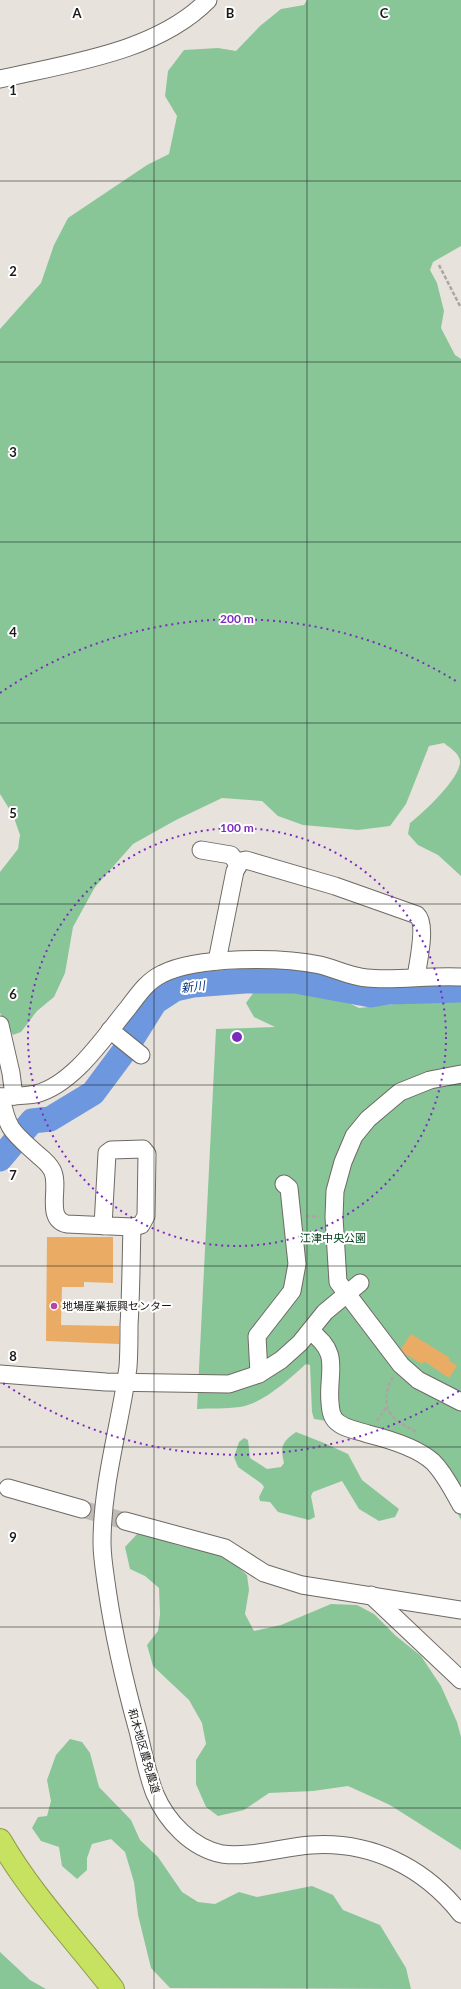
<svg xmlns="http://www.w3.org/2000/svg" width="461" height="1989" font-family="Lato,'Noto Sans JP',sans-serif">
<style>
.green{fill:#88c698}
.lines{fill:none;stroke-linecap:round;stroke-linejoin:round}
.river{stroke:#6d97de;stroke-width:25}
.building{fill:#eaac64}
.minor-tunnel{stroke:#bfbab5;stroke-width:17;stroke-dasharray:17 8;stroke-linecap:butt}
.minor-casing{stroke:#6e6964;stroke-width:19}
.highway-casing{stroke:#8b9b47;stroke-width:24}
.path{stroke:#aba6a1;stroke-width:2.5;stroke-dasharray:4 2;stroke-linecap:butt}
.minor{stroke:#fff;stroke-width:17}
.highway{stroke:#c7e160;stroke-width:22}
.grid{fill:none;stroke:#1c1a18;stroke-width:1;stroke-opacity:0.55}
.ring{fill:none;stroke:#7b2cbf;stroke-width:2;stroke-dasharray:2 4}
.poi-dot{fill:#b346a6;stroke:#fff;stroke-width:1.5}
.labels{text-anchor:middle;stroke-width:4;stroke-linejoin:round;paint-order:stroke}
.park-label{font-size:11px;fill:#01431e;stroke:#fff}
.poi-label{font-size:11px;fill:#1c1a18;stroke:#fff;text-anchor:start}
.street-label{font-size:11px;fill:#1c1a18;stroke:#fff}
.water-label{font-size:12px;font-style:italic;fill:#003182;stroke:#fff}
.grid-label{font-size:13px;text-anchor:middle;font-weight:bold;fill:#1c1a18;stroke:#fff;stroke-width:4;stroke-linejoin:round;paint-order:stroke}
.centre{fill:#7b2cbf;stroke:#fff;stroke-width:2}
.ring-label{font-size:12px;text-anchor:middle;font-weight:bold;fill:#7b2cbf;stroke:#fff;stroke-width:4;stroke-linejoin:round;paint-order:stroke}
</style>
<rect width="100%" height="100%" fill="#e8e2dc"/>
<!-- green -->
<g class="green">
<path d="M307 0H461V246L433 262 430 270 437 283 444 311 441 328 455 355 461 359V876L438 855 418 845 408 834 410 823C423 813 461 778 460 761 459 753 450 748 444 743L429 746 406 804 390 826 358 830 303 825 278 816 262 801 222 798 176 820 133 844 95 887 73 927 65 973 54 997 37 1011 21 1032 13 1035 0 1013V872L18 849 20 835 13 815 0 794V329L41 283 54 245 68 218 147 165 169 154 177 116 165 96 168 71 184 50 218 48 236 51 260 26 281 9 304 5Z"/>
<path d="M280 985 335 996 359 1008 461 997V1520C454 1507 448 1488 439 1477 416 1450 360 1434 327 1421L314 1419 312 1412 310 1365 306 1364C289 1379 264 1403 240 1407 226 1409 211 1408 197 1409L216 1029 275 1027 254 1017 246 1003 257 988Z"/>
<path d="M296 1432 324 1443 348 1454 362 1480 399 1509 395 1517 379 1521 359 1509 342 1481 313 1492 311 1496 315 1517 309 1520 278 1512 270 1502 260 1501 259 1497 264 1487 262 1484 238 1467 234 1457 239 1442 244 1438 248 1440 250 1458 267 1469 281 1467 284 1463C280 1446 282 1442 296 1432Z"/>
<polygon points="139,1532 180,1546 213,1553 230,1560 247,1575 249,1590 245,1614 254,1631 281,1625 331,1604 357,1605 374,1614 396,1636 421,1656 441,1686 457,1722 461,1737 461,1850 390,1805 348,1786 313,1791 269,1793 244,1810 218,1816 206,1807 196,1784 196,1760 206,1744 202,1723 189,1700 153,1666 147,1645 158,1631 160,1614 159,1588 145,1576 130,1569 125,1547"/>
<polygon points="70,1739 82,1742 90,1753 99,1787 131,1820 140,1840 158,1857 182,1892 198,1902 215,1904 239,1892 257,1897 312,1886 333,1895 343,1910 380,1925 406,1968 411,1989 170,1988 151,1968 138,1915 134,1882 125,1852 111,1839 92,1844 87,1858 87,1870 77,1879 62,1866 59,1847 41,1841 32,1828 38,1817 47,1816 51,1801 47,1780 56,1755"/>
<polygon points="0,1952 30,1980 46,1989 0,1989"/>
</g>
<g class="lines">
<!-- river -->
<polyline class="river" points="0,1159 32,1121 50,1119 93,1093 125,1050 155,1002 175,989 193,985 245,981 295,981 371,995 390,992 461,990"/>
</g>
<!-- building -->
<g class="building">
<polygon points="47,1237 113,1237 113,1283 84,1282 84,1287 62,1287 61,1325 119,1326 119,1344 46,1341"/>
<polygon points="411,1334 450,1358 449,1360 457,1366 449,1378 424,1361 422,1364 405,1354 401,1349"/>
</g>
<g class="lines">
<!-- minor-tunnel -->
<polyline class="minor-tunnel" points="82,1509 125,1521"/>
<defs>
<g id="minor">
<path d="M0 79C69 63 157 52 208 0"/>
<polyline points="201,850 231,855 238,864"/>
<path d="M217 961 235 871 241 861 246 860 335 886 417 915C427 924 418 963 416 977"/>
<polyline points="0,1025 11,1073 14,1096"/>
<polyline points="110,1030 141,1055"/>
<polyline points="461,1074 430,1080 400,1092 368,1119 354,1136 343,1162 335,1191 334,1217 338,1282 401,1365 418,1380 461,1402"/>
<path d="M0 1097C12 1096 25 1096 36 1094 74 1084 104 1037 128 1008 138 995 147 981 162 974 197 956 282 957 320 965 336 969 351 977 367 978 396 981 430 975 461 977"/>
<path d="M1 1097C8 1132 13 1132 38 1155 43 1159 49 1164 52 1170 61 1186 44 1219 67 1224L132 1227 141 1225 146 1216 147 1154 143 1149 111 1150 107 1153 103 1226"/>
<path d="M132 1227C131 1260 131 1293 129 1325 129 1339 129 1354 128 1367 120 1426 102 1483 102 1543 102 1558 105 1574 107 1589 114 1637 125 1684 138 1731 143 1751 147 1774 155 1794 167 1822 192 1848 222 1854 249 1858 283 1847 311 1845 371 1841 424 1867 461 1914"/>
<path d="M310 1331C342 1354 327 1371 330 1403 331 1410 330 1414 335 1420 343 1429 357 1430 368 1434 388 1439 418 1448 433 1462 445 1474 453 1491 461 1505"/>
<polyline points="0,1374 106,1382 229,1384 259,1374 281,1360 300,1343 325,1312 360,1283"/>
<polyline points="259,1374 257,1336 292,1291 297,1264 289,1188 284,1184"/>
<polyline points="8,1488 82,1509"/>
<polyline points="125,1521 225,1548 264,1573 302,1585 461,1610"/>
<polyline points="371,1595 461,1680"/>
</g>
<path id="highway" d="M0 1840C31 1894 75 1940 113 1989"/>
</defs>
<!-- minor casing -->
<use href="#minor" class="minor-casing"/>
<!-- highway casing -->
<use href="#highway" class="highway-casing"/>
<!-- path -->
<g class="path">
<polyline points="439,265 461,308"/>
<polyline points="306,1216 319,1217"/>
<path d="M393 1377C385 1389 383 1407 394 1418 401 1424 411 1429 418 1433"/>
<polyline points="377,1421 387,1406"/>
</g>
<!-- minor -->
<use href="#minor" class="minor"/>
<!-- highway -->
<use href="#highway" class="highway"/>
</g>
<!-- grid -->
<path class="grid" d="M154 0V1989M307 0V1989M0 181H461M0 362H461M0 542H461M0 723H461M0 904H461M0 1085H461M0 1266H461M0 1447H461M0 1627H461M0 1808H461"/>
<!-- distance rings -->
<g class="ring">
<circle cx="237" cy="1037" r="209"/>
<path d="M459 1391A418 418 0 0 1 0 1381M0 693A418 418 0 0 1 459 683"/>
</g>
<!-- markers -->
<circle class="poi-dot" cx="54" cy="1306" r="4"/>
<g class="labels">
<!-- park labels -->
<g class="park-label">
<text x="333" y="1242">江津中央公園</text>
</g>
<!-- poi labels -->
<g class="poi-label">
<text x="62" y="1310">地場産業振興センター</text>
</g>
<!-- street labels -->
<g class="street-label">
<text transform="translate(144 1751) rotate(74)" y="4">和木地区農免農道</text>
</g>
<!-- water labels -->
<g class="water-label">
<text transform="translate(193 987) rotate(-7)" y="4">新川</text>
</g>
</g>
<g class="grid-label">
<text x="77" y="18">A</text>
<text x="230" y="18">B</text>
<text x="384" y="18">C</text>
<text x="13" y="95">1</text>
<text x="13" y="276">2</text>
<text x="13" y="457">3</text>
<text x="13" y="637">4</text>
<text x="13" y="818">5</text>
<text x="13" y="999">6</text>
<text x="13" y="1180">7</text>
<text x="13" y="1361">8</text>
<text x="13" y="1542">9</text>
</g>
<circle cx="237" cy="1037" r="6" class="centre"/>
<g class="ring-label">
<text x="237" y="623">200 m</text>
<text x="237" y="832">100 m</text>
</g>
</svg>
